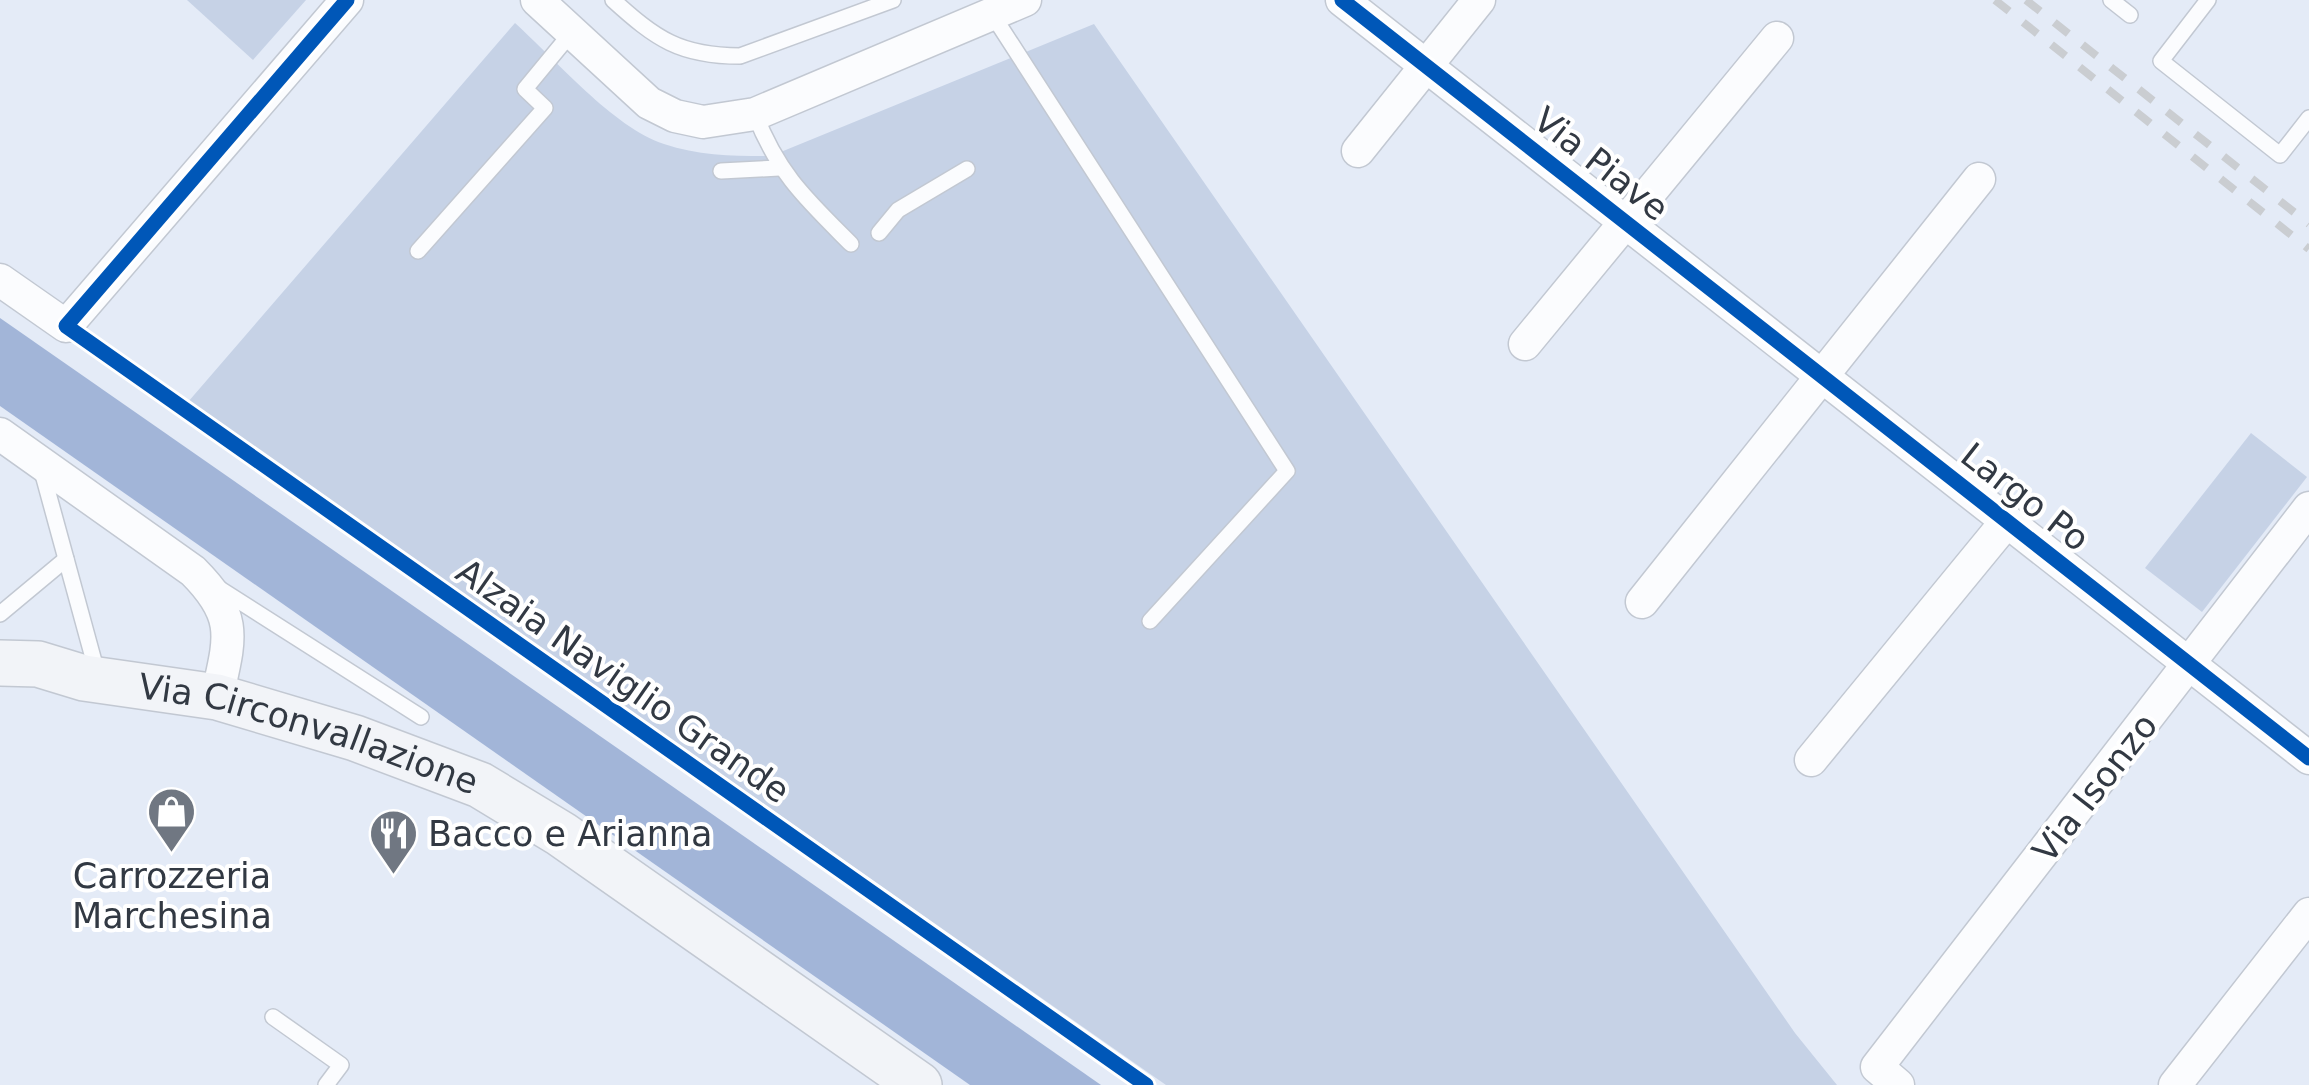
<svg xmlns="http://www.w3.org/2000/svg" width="2309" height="1085" font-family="'DejaVu Sans',sans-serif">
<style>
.green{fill:#c6d2e6}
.water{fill:#a2b5d8}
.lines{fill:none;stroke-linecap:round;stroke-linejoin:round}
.service-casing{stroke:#c2c8d2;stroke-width:18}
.minor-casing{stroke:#c2c8d2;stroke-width:35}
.secondary-casing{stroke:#c2c8d2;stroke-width:48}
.service{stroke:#fbfcfe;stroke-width:15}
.minor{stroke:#fbfcfe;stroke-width:32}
.secondary{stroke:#f2f4f8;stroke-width:45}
.rail{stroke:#cacdd1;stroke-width:8;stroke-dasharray:18 18;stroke-linecap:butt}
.cycleway-casing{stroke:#fff;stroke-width:21}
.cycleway{stroke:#0057b8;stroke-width:15}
.labels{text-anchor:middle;stroke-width:8;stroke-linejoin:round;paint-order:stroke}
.street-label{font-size:35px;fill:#323943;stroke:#fff}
.poi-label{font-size:35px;fill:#323943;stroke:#fff;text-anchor:start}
</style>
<rect width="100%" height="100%" fill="#e4ebf7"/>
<!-- green -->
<g class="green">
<polygon points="187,0 306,0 253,60"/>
<path d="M515 23C556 60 613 127 664 144 699 156 735 156 771 156L1094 24 1795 1033 1837 1085H1166L188 402Z"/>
<polygon points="2251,433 2307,477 2202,612 2145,568"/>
</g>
<!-- water -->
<polygon class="water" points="0,318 1101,1085 970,1085 0,406"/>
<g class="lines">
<defs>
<g id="service">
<path d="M613 0C656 39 680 56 740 56L893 0"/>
<polyline points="2111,0 2130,15"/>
<polyline points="2208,0 2161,61 2280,155 2309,118"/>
<polyline points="992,14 1287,471 1150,621"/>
<path d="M755 114C778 174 807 200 851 244"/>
<polyline points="721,171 779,168"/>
<polyline points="879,233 898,210 967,169"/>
<polyline points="418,251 545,108 525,89 572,32"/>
<polyline points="42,471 98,676"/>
<polyline points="217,587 421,717"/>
<polyline points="0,614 66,559"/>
<polyline points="273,1017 341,1065 326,1085"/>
</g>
<g id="minor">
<polyline points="537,0 649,103 675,116 703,122 755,114 1025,0"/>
<polyline points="1342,0 2309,758"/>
<polyline points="1358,151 1479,0"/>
<polyline points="0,280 66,326 347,0"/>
<polyline points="1525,344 1777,38"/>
<path d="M0 434 193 571C239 617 230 638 217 697"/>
<polyline points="1642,602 1979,179"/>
<polyline points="1811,760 2007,521"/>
<polyline points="1898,1085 1877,1067 2309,508"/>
<polyline points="2175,1085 2309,914"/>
</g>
<g id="secondary">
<path id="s1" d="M0 663 38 664 84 678 217 697 355 738 480 785 561 834 919 1085"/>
</g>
</defs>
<!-- service casing -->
<use href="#service" class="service-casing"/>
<!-- minor casing -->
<use href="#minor" class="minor-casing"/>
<!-- secondary casing -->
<use href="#secondary" class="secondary-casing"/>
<!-- service -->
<use href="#service" class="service"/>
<!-- minor -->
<use href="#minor" class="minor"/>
<!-- secondary -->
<use href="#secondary" class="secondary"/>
<!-- rail -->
<g class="rail">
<polyline points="1995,0 2309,249"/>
<polyline points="2026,0 2309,224"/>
</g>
<defs>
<g id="cycleway">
<polyline points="347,0 66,326 1146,1085"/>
<polyline points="1342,0 2309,758"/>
</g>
</defs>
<!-- cycleway casing -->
<use href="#cycleway" class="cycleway-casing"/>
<!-- cycleway -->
<use href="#cycleway" class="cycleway"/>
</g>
<!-- icons -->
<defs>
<symbol id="shop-pin" viewBox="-11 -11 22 30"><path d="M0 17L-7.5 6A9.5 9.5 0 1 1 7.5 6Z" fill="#707782" stroke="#fff"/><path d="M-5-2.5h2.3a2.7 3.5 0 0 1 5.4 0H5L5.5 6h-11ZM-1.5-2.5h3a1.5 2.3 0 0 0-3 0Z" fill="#fff"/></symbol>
<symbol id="restaurant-pin" viewBox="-11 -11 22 30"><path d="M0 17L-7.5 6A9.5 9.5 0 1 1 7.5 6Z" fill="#707782" stroke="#fff"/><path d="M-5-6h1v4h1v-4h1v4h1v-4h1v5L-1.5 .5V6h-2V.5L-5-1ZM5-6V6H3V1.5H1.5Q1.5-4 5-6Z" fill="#fff"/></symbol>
</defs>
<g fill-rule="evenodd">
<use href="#shop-pin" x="144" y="784" width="55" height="75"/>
<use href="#restaurant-pin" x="366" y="806" width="55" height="75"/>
</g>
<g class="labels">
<!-- street labels -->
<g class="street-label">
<text transform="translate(1601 164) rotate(38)" y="12">Via Piave</text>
<text transform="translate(2025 497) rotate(38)" y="12">Largo Po</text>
<text transform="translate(623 681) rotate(35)" y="12">Alzaia Naviglio Grande</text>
<text dy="12" stroke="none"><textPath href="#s1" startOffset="318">Via Circonvallazione</textPath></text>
<text transform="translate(2095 788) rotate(-52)" y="12">Via Isonzo</text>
</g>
<!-- poi labels -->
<g class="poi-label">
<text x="428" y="846">Bacco e Arianna</text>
<text x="172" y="888" text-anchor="middle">Carrozzeria<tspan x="172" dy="40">Marchesina</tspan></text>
</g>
</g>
</svg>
